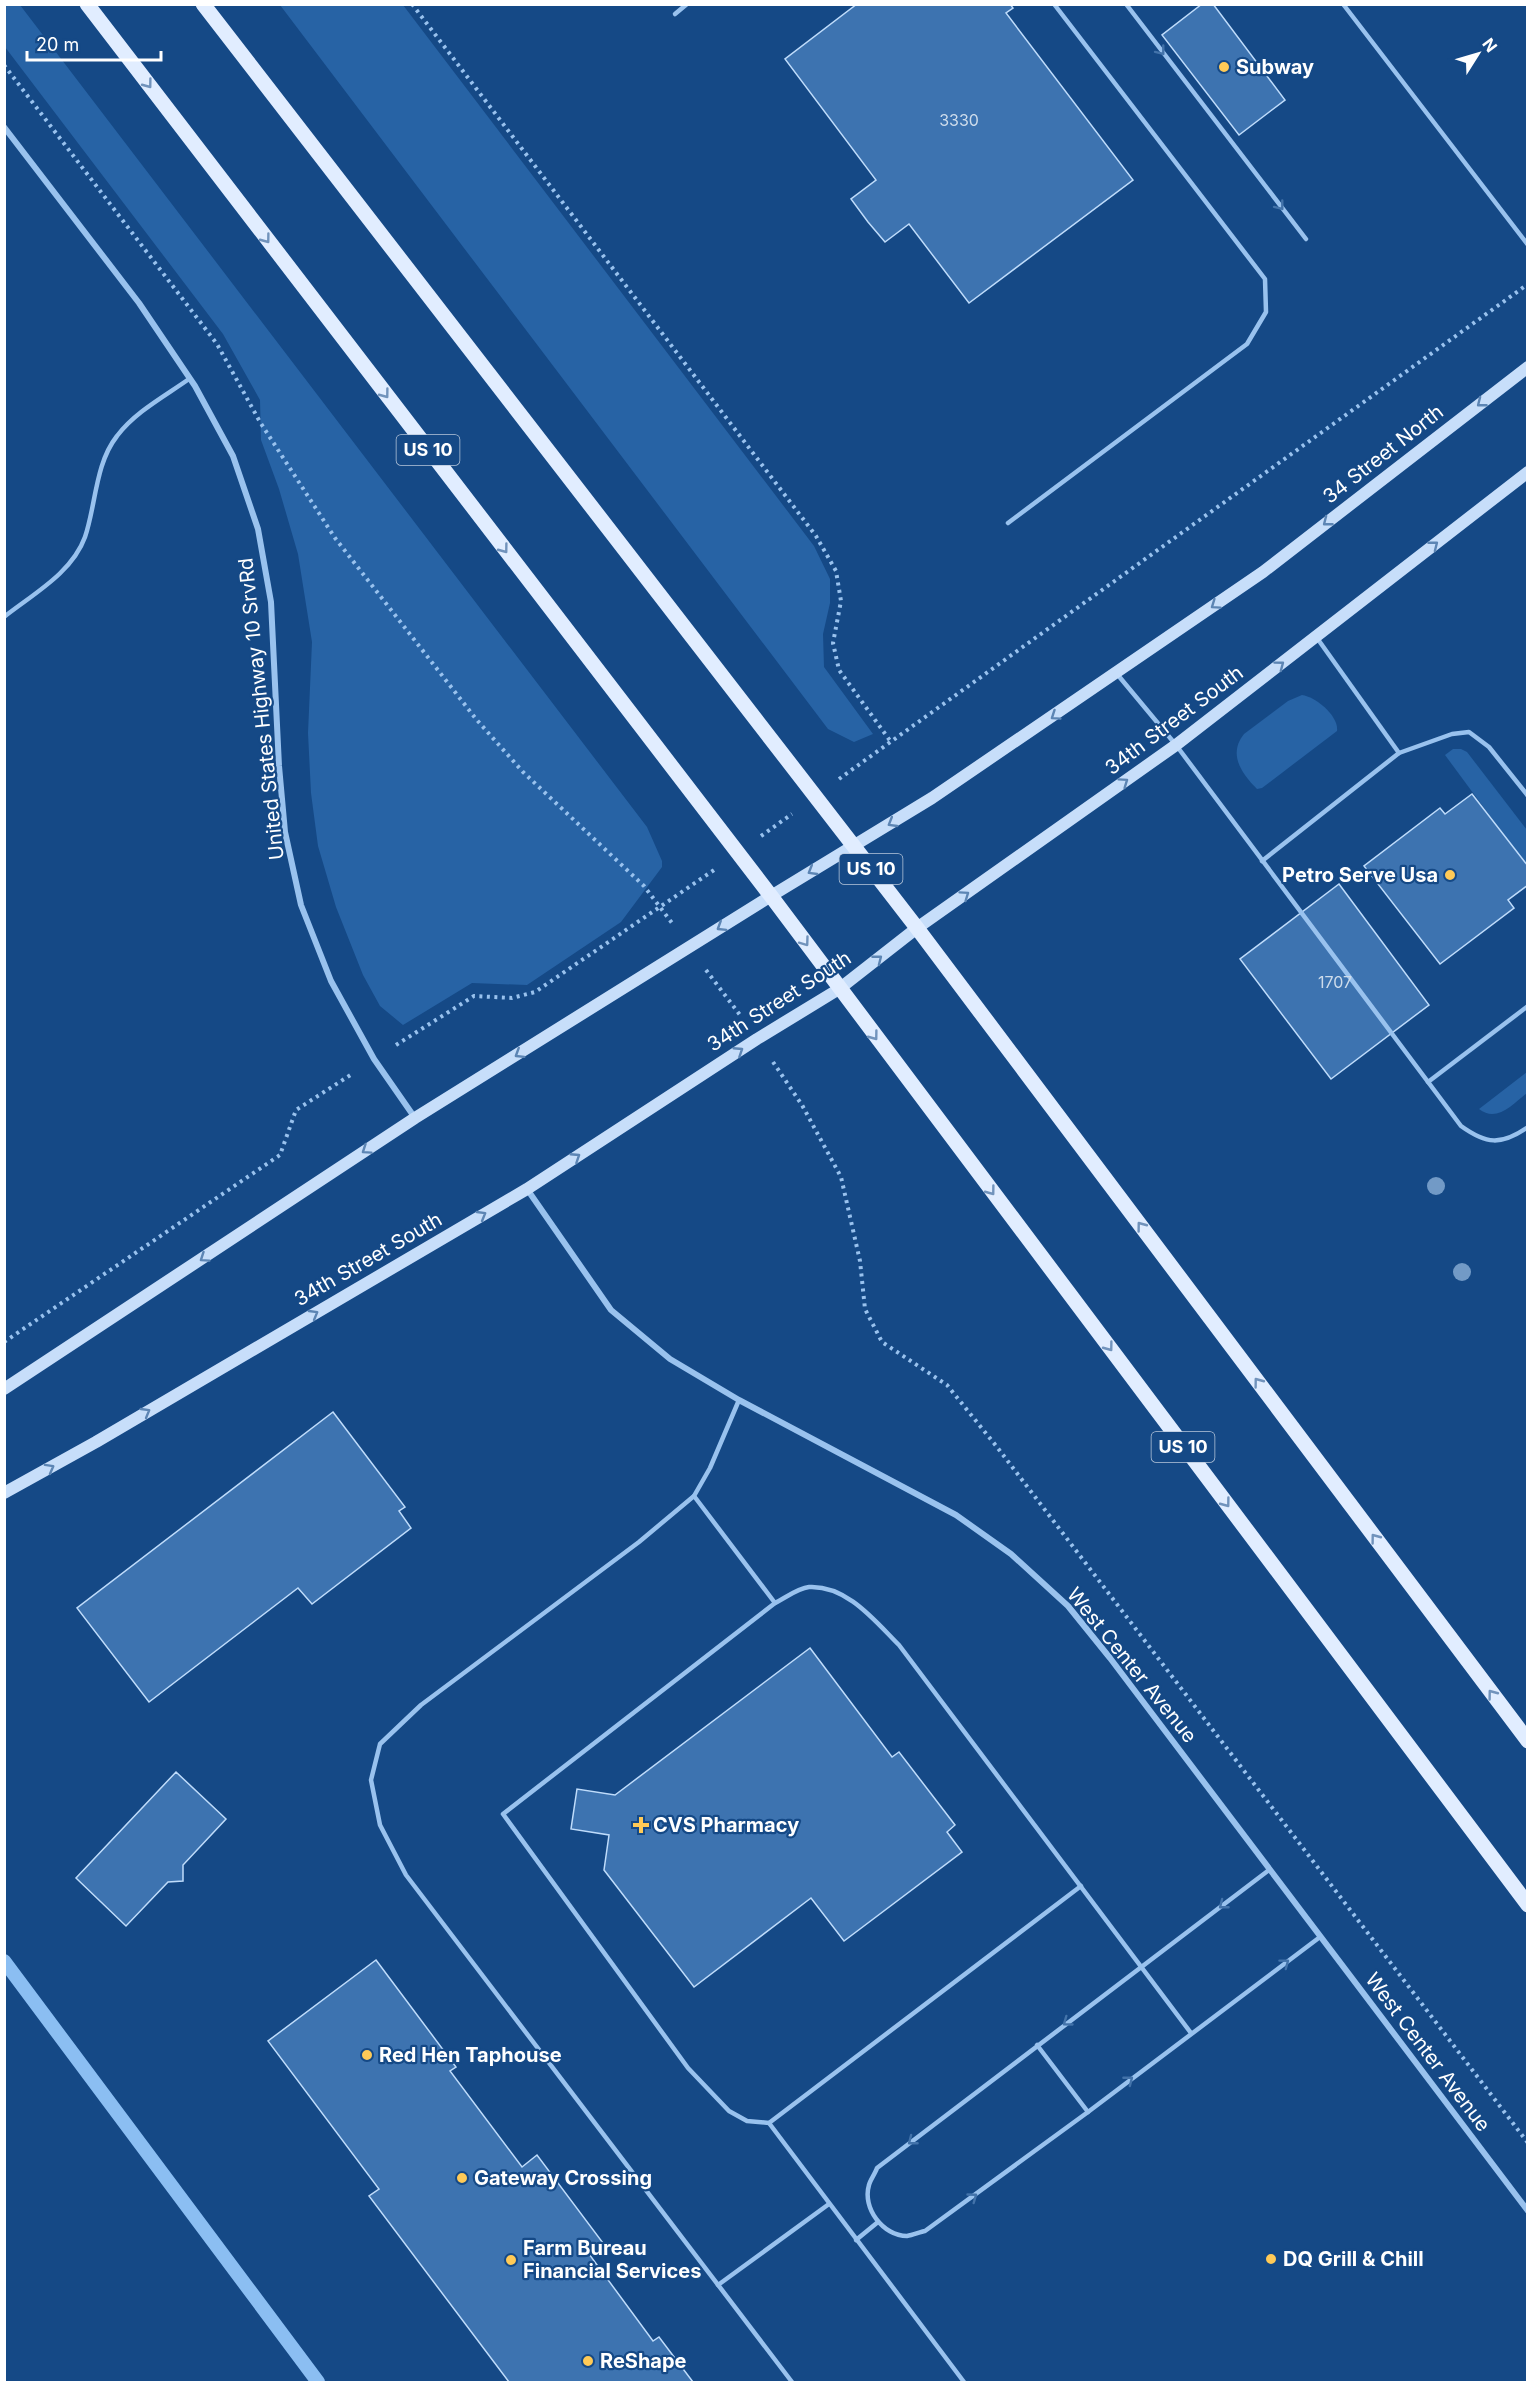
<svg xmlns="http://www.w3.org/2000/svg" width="1532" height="2387" font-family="Inter,sans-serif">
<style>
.green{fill:#2763a5}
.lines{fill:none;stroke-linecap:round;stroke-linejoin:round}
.stream{stroke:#8bbef2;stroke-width:14}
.building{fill:#3d73b0;stroke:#bfdcfb;stroke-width:1.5}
.path{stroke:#99c2ee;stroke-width:4;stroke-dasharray:3 4.5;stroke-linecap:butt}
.lane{stroke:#99c2ee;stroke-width:4.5}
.street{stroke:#99c2ee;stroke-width:6}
.secondary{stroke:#c7defa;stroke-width:12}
.primary{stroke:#e1edff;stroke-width:15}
.tree{fill:#729ac6}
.oneway{stroke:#4373aa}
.oneway2{stroke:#7193bc}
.oneway3{stroke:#5c85b4}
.poi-dot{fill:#ffca57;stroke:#154986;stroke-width:2}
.labels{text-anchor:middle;stroke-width:4.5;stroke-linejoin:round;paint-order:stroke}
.number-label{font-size:16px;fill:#cedceb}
.shield{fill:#154986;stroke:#b9c8db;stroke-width:1.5}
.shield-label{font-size:18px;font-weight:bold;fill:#fff}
.poi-label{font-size:20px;font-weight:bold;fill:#fff;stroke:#154986;text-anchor:start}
.street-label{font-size:20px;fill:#fff;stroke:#154986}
</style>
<rect width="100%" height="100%" fill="#154986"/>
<!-- green -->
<g class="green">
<polygon points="5,4 20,5 647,827 662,861 662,867 621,922 527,985 472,983 403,1025 380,1006 363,975 336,907 318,846 311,793 308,733 312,642 298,554 279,489 261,440 260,400 223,334 5,47"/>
<polygon points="280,5 403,5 814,546 830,579 830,603 823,634 824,667 873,734 854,742 828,729"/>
<path d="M1302 695C1316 697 1339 716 1337 731L1262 788 1257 789C1241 773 1228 754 1244 734L1288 701Z"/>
<polygon points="1453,749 1461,749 1467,752 1527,830 1527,866 1445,755"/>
<path d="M1527 1072V1093C1513 1104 1497 1123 1479 1109Z"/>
</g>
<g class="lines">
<!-- stream -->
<polyline class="stream" points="4,1961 318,2382"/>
</g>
<!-- building -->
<g class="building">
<polygon points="857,4 1010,4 1013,8 1006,13 1133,180 969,303 909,224 885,242 868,222 851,199 876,180 785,59"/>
<polygon points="1202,4 1213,4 1285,100 1239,135 1162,35"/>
<polygon points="1472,794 1528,866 1528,885 1508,900 1514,908 1440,964 1364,866 1440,808 1445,814"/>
<polygon points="1339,884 1429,1005 1331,1079 1240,959"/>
<polygon points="333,1412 405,1507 399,1511 411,1528 312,1604 298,1588 149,1702 77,1608"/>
<polygon points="810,1648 892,1757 899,1752 955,1825 947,1832 962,1852 844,1941 811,1898 694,1987 604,1870 609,1835 571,1829 577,1789 615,1795"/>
<polygon points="176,1772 226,1819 183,1865 183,1881 168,1882 126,1926 76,1878"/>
<polygon points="376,1960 456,2067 450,2071 522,2167 537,2155 603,2243 589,2254 653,2341 659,2337 693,2382 509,2382 369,2196 379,2189 268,2041"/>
</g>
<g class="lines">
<!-- path -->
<g class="path">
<polyline points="412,4 816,536 836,571 841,601 833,643 839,670 891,742"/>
<polyline points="4,65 217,344 260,422 335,538 476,719 523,772 644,886 672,923"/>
<polyline points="839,779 1528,284"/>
<polyline points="761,836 792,814"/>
<polyline points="706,970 740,1015"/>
<polyline points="396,1045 474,996 512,998 535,992 714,870"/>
<polyline points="773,1062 802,1105 841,1177 860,1261 865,1309 882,1342 947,1385 997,1447 1528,2143"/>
<polyline points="4,1342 280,1155 296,1110 352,1074"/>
</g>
<!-- lane -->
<g class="lane">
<polyline points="1126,4 1306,239"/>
<polyline points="1343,4 1528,245"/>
<polyline points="675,14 687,4"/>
<polyline points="1008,523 1247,344 1266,312 1265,279 1054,4"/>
<path d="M4 617C33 594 72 573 85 537 96 505 95 464 117 436 135 412 165 396 189 379"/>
<polyline points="1317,638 1399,753"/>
<path d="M1117 674 1176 745 1461 1126C1486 1144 1501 1146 1528 1127"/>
<polyline points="1262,861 1399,753 1452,734 1469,732 1489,747 1528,796"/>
<polyline points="1428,1082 1528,1006"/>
<polyline points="739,1400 710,1468 694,1496 639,1542 421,1705 380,1744 371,1780 380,1825 406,1875 792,2382"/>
<polyline points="694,1496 775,1603 503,1814 688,2068 729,2111 747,2121 769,2123 964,2382"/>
<path d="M775 1603C785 1598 798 1588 809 1587 847 1585 875 1621 899 1645L1191 2033"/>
<path d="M1269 1870 877 2168C875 2174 870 2180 869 2185 862 2208 883 2236 907 2236 913 2235 920 2232 925 2231L1088 2112 1320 1937"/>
<polyline points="1037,2045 1088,2112"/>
<polyline points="769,2123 1081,1886"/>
<polyline points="856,2240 878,2222"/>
<polyline points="718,2285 829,2204"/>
</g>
<!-- street -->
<g class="street">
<polyline points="4,127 139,303 195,386 233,456 258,529 271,602 279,766 285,832 301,905 331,981 374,1059 415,1118"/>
<polyline points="527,1189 611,1310 670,1359 739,1400 956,1515 1011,1554 1068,1606 1110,1658 1528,2211"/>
</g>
<!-- secondary -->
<g class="secondary">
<polyline points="4,1389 415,1118 771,896 932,798 1263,572 1528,367"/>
<polyline points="4,1493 96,1442 527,1189 757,1039 839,989 917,928 1176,745 1528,472"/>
</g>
<!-- primary -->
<g class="primary">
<polyline points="87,4 771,896 1528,1905"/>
<polyline points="203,4 917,928 1528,1741"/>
</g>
</g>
<!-- trees -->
<g class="tree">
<circle cx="1436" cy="1186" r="9"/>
<circle cx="1462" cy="1272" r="9"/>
</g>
<!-- one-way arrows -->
<defs><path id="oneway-chevron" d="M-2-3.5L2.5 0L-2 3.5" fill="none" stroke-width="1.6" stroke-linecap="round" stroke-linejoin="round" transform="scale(1.5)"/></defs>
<g class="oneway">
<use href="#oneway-chevron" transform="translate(1161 51) rotate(52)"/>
<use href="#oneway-chevron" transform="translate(1280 206) rotate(52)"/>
<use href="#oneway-chevron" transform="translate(1223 1905) rotate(142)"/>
<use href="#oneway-chevron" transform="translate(1285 1963) rotate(-37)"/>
<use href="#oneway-chevron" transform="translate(1067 2022) rotate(144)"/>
<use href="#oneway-chevron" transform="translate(1129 2080) rotate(-38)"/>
<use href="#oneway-chevron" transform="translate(912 2141) rotate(142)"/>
<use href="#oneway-chevron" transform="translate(973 2197) rotate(-36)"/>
</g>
<g class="oneway2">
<use href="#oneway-chevron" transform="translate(148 84) rotate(53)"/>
<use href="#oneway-chevron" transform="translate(266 239) rotate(53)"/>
<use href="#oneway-chevron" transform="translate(385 394) rotate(53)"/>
<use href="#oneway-chevron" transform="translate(504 549) rotate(53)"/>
<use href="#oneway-chevron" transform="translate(805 942) rotate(54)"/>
<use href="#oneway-chevron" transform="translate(874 1036) rotate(53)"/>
<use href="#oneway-chevron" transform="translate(991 1191) rotate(53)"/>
<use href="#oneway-chevron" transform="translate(1141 1226) rotate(-127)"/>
<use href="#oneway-chevron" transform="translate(1109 1347) rotate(53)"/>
<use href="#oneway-chevron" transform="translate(1258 1382) rotate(-127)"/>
<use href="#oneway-chevron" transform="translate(1226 1503) rotate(53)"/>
<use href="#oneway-chevron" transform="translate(1375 1538) rotate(-127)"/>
<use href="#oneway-chevron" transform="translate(1492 1694) rotate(-127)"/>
</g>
<g class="oneway3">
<use href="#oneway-chevron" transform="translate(1481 403) rotate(142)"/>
<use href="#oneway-chevron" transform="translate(1327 522) rotate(142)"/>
<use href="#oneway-chevron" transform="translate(1434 545) rotate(-38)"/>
<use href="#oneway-chevron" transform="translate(1215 605) rotate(145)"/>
<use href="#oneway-chevron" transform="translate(1280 665) rotate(-37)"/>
<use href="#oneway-chevron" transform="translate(1055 716) rotate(146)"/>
<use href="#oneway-chevron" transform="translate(1124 782) rotate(-35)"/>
<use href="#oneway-chevron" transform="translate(892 823) rotate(149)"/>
<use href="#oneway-chevron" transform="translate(812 871) rotate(149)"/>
<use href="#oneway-chevron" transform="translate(965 895) rotate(-35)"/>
<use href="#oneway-chevron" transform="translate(721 927) rotate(148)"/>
<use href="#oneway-chevron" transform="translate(878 959) rotate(-38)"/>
<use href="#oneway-chevron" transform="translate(739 1051) rotate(-33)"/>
<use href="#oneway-chevron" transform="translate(519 1054) rotate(148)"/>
<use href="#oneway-chevron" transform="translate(366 1150) rotate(146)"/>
<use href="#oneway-chevron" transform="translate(576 1157) rotate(-33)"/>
<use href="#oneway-chevron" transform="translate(482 1215) rotate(-30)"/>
<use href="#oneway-chevron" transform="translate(204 1258) rotate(146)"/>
<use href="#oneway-chevron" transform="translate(314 1314) rotate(-30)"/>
<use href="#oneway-chevron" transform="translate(146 1412) rotate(-30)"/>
<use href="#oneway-chevron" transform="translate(50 1468) rotate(-29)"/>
</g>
<!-- markers -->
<g class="poi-dot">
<circle cx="1224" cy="67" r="6"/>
<circle cx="1450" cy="875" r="6"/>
<path d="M638 1816h6v6h6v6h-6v6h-6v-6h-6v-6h6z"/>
<circle cx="367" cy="2055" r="6"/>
<circle cx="462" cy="2178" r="6"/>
<circle cx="1271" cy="2259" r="6"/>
<circle cx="511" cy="2260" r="6"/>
<circle cx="588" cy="2361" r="6"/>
</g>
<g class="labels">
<!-- number labels -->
<g class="number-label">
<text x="959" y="126">3330</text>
<text x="1335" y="988">1707</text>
</g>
<!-- shield labels -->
<g class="shield">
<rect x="396.5" y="435" width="63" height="30" rx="4.5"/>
<rect x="839.5" y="854" width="63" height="30" rx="4.5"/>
<rect x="1151.5" y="1432" width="63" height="30" rx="4.5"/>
</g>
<g class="shield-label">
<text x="428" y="456">US 10</text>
<text x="871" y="875">US 10</text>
<text x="1183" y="1453">US 10</text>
</g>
<!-- poi labels -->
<g class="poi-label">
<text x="1236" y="74">Subway</text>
<text x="1438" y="882" text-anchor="end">Petro Serve Usa</text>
<text x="653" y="1832">CVS Pharmacy</text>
<text x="379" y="2062">Red Hen Taphouse</text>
<text x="474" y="2185">Gateway Crossing</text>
<text x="523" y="2255">Farm Bureau<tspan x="523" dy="23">Financial Services</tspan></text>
<text x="1283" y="2266">DQ Grill &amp; Chill</text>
<text x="600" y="2368">ReShape</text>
</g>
<!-- street labels -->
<g class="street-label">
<text transform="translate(1383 454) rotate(-38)" y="7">34 Street North</text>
<text transform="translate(261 709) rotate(-96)" y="7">United States Highway 10 SrvRd</text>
<text transform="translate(1174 720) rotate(-37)" y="7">34th Street South</text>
<text transform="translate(779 1001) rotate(-33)" y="7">34th Street South</text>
<text transform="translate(368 1259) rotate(-30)" y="7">34th Street South</text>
<text transform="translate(1132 1665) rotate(51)" y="7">West Center Avenue</text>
<text transform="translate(1428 2052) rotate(53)" y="7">West Center Avenue</text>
</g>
</g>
<!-- border -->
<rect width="1532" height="2387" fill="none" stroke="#ffffff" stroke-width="12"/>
<!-- north arrow -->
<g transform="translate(1478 54) rotate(53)" stroke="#154986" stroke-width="4.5" paint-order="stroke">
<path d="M0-4.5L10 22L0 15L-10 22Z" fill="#ffffff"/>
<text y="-9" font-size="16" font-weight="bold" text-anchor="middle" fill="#ffffff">N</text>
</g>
<!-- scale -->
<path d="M27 51v9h134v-9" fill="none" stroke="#ffffff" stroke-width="3"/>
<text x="36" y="51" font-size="18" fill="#ffffff" stroke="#154986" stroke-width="4.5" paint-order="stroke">20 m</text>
</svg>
